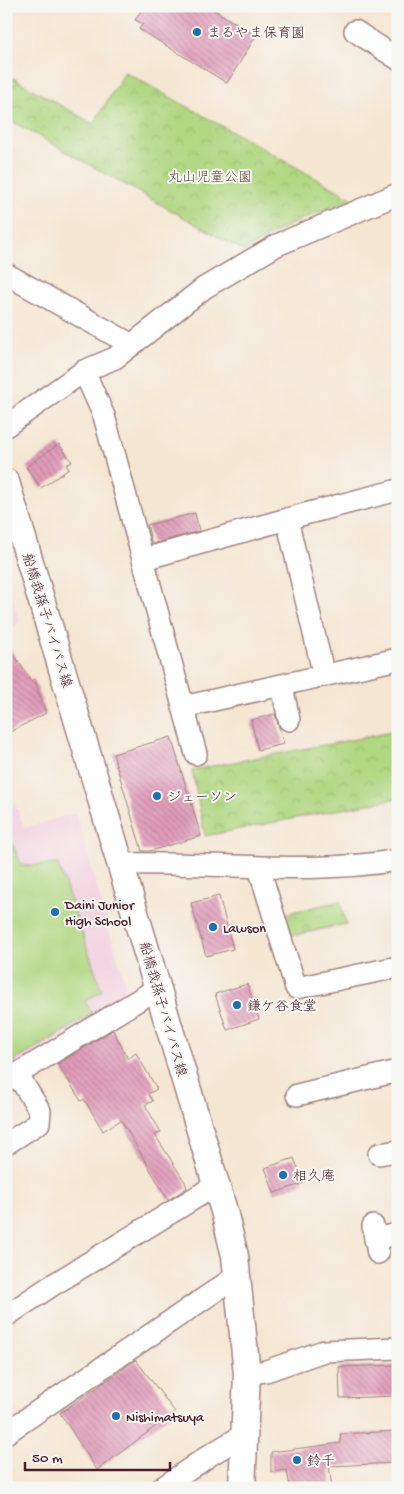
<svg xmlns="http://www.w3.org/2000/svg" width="404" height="1494" font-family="'Gochi Hand','Klee One',sans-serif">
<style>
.built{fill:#f3cfde}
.grass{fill:#b0d781;stroke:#7d7b56}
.park{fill:url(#park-crowns);stroke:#7d7b56}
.building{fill:url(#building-back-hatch)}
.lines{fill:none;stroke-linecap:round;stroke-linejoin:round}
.minor-casing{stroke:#a0827f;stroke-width:24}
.tertiary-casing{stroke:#a0827f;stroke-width:29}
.minor{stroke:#fff;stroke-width:21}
.tertiary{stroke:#fff;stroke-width:26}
.poi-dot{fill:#1f6fb2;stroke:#f6f6f2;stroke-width:2}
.labels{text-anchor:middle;stroke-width:4;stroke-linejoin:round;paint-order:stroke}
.poi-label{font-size:14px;fill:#4a1f2b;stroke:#f6f6f2;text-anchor:start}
.park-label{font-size:14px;fill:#644d40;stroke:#f6f6f2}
.street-label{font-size:14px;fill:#4a1f2b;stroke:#f6f6f2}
</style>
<defs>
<pattern id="park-crowns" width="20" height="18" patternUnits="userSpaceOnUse" patternTransform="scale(1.25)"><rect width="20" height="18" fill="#b0d781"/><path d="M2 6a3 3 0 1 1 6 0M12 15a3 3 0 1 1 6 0" fill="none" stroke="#99b870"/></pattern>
<pattern id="building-back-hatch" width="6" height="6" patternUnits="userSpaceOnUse" patternTransform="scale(1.25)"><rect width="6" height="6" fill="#e19cba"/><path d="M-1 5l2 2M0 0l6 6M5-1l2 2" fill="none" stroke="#b87f97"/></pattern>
</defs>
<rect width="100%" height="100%" fill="#f6f6f2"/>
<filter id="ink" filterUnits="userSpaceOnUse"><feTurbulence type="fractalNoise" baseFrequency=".02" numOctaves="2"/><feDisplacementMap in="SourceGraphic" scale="10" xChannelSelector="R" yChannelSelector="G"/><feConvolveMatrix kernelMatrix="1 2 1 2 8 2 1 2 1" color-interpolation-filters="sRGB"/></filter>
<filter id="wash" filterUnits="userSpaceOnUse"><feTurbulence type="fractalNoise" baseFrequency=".0096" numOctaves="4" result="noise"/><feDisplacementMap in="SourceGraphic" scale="20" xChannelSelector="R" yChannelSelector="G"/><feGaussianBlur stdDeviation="1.12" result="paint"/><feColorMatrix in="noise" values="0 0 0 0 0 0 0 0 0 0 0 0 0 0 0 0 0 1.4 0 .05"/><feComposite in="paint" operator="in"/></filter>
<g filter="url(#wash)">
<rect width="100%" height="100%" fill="#f5e6d3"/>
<!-- built -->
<g class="built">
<polygon points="6,575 20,622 6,632"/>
<polygon points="6,784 25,828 75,813 129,996 6,1070"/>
</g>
<!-- grass -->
<polygon class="grass" points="6,829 22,866 58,864 102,991 85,1001 92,1014 6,1066"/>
<!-- park -->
<g class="park">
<polygon points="125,72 353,199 302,219 272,234 244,251 6,118 6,74 93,124"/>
<polygon points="398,731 398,798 205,836 192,770"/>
<polygon points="340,901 346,924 286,937 279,915"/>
</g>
<g id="blocks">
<!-- building -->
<g class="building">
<polygon points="144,6 208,6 256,36 227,83 139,29 143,24 135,20"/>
<polygon points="59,444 72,462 66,465 69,469 41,488 26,467"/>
<polygon points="195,513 199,531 152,544 147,525"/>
<polygon points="6,642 31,681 34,679 46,713 6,734"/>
<polygon points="275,714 284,744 258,750 251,720"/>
<polygon points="171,737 201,836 150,851 142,851 113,754"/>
<polygon points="219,896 233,949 206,956 191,903"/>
<polygon points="247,984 259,1019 227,1030 215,994"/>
<polygon points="113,1030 128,1059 136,1053 157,1089 148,1094 153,1101 145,1105 161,1132 155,1135 185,1182 187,1188 168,1200 121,1120 103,1131 84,1099 81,1101 58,1064"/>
<polygon points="294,1158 304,1183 274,1193 265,1168"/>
<polygon points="136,1360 175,1412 97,1470 60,1413"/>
<polygon points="398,1365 398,1396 340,1398 339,1367"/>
<polygon points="398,1431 398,1463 329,1466 332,1488 290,1488 287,1470 271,1472 271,1452 341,1443 340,1434"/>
</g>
</g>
</g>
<g filter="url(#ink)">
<use href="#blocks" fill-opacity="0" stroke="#a0827f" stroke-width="1"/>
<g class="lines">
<defs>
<g id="minor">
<polyline points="355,31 398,59"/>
<polyline points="6,274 132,345"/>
<polyline points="84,371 104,416 196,754"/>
<polyline points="6,426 84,371 115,358 204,288 277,245 398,194"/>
<polyline points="287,519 324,676"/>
<polyline points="144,559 305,514 398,490"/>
<polyline points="282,686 289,720"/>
<polyline points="183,707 398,659"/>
<path d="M121 864C213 861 306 876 398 860"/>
<polyline points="259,868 296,988 398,967"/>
<polyline points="6,1081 158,988"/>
<polyline points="297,1095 398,1071"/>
<polyline points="6,1144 39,1123 40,1111 17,1074"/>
<polyline points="379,1154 398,1151"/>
<polyline points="373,1226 378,1253"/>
<polyline points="375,1239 398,1234"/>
<polyline points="6,1316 51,1286 216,1185"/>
<polyline points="247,1374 266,1371 324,1351 398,1348"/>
<polyline points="6,1433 237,1276"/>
<polyline points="162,1488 210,1455 245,1434"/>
</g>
<polyline id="tertiary" points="6,482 162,1003 224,1211 235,1256 247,1374 242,1488"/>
</defs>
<!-- minor casing -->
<use href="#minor" class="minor-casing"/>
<!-- tertiary casing -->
<use href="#tertiary" class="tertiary-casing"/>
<!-- minor -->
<use href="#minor" class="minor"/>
<!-- tertiary -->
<use href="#tertiary" class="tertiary"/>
</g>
</g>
<!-- markers -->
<g class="poi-dot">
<circle cx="197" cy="32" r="5"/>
<circle cx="157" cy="796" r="5"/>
<circle cx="55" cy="912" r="5"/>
<circle cx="213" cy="927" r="5"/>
<circle cx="237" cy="1005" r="5"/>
<circle cx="283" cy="1175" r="5"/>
<circle cx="116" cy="1416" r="5"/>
<circle cx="297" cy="1460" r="5"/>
</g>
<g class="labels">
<!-- poi labels -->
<g class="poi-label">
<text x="207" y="37">まるやま保育園</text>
<text x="167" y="801">ジェーソン</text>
<text x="65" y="909">Daini Junior<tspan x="65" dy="16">High School</tspan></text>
<text x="223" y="932">Lawson</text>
<text x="247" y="1010">鎌ケ谷食堂</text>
<text x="293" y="1180">相久庵</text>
<text x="126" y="1421">Nishimatsuya</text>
<text x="307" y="1465">鈴千</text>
</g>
<!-- park labels -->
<g class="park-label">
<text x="210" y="181">丸山児童公園</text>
</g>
<!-- street labels -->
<g class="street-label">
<text transform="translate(48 620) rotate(73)" y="5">船橋我孫子バイパス線</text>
<text transform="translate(164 1009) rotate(74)" y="5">船橋我孫子バイパス線</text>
</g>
</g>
<!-- margin -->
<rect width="404" height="1494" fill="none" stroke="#f6f6f2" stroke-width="25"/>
<!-- scale -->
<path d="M25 1462v8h145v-8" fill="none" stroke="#4a1f2b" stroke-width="2.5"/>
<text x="32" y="1462" font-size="15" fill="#4a1f2b" stroke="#f6f6f2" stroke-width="4" paint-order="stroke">50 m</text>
</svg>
